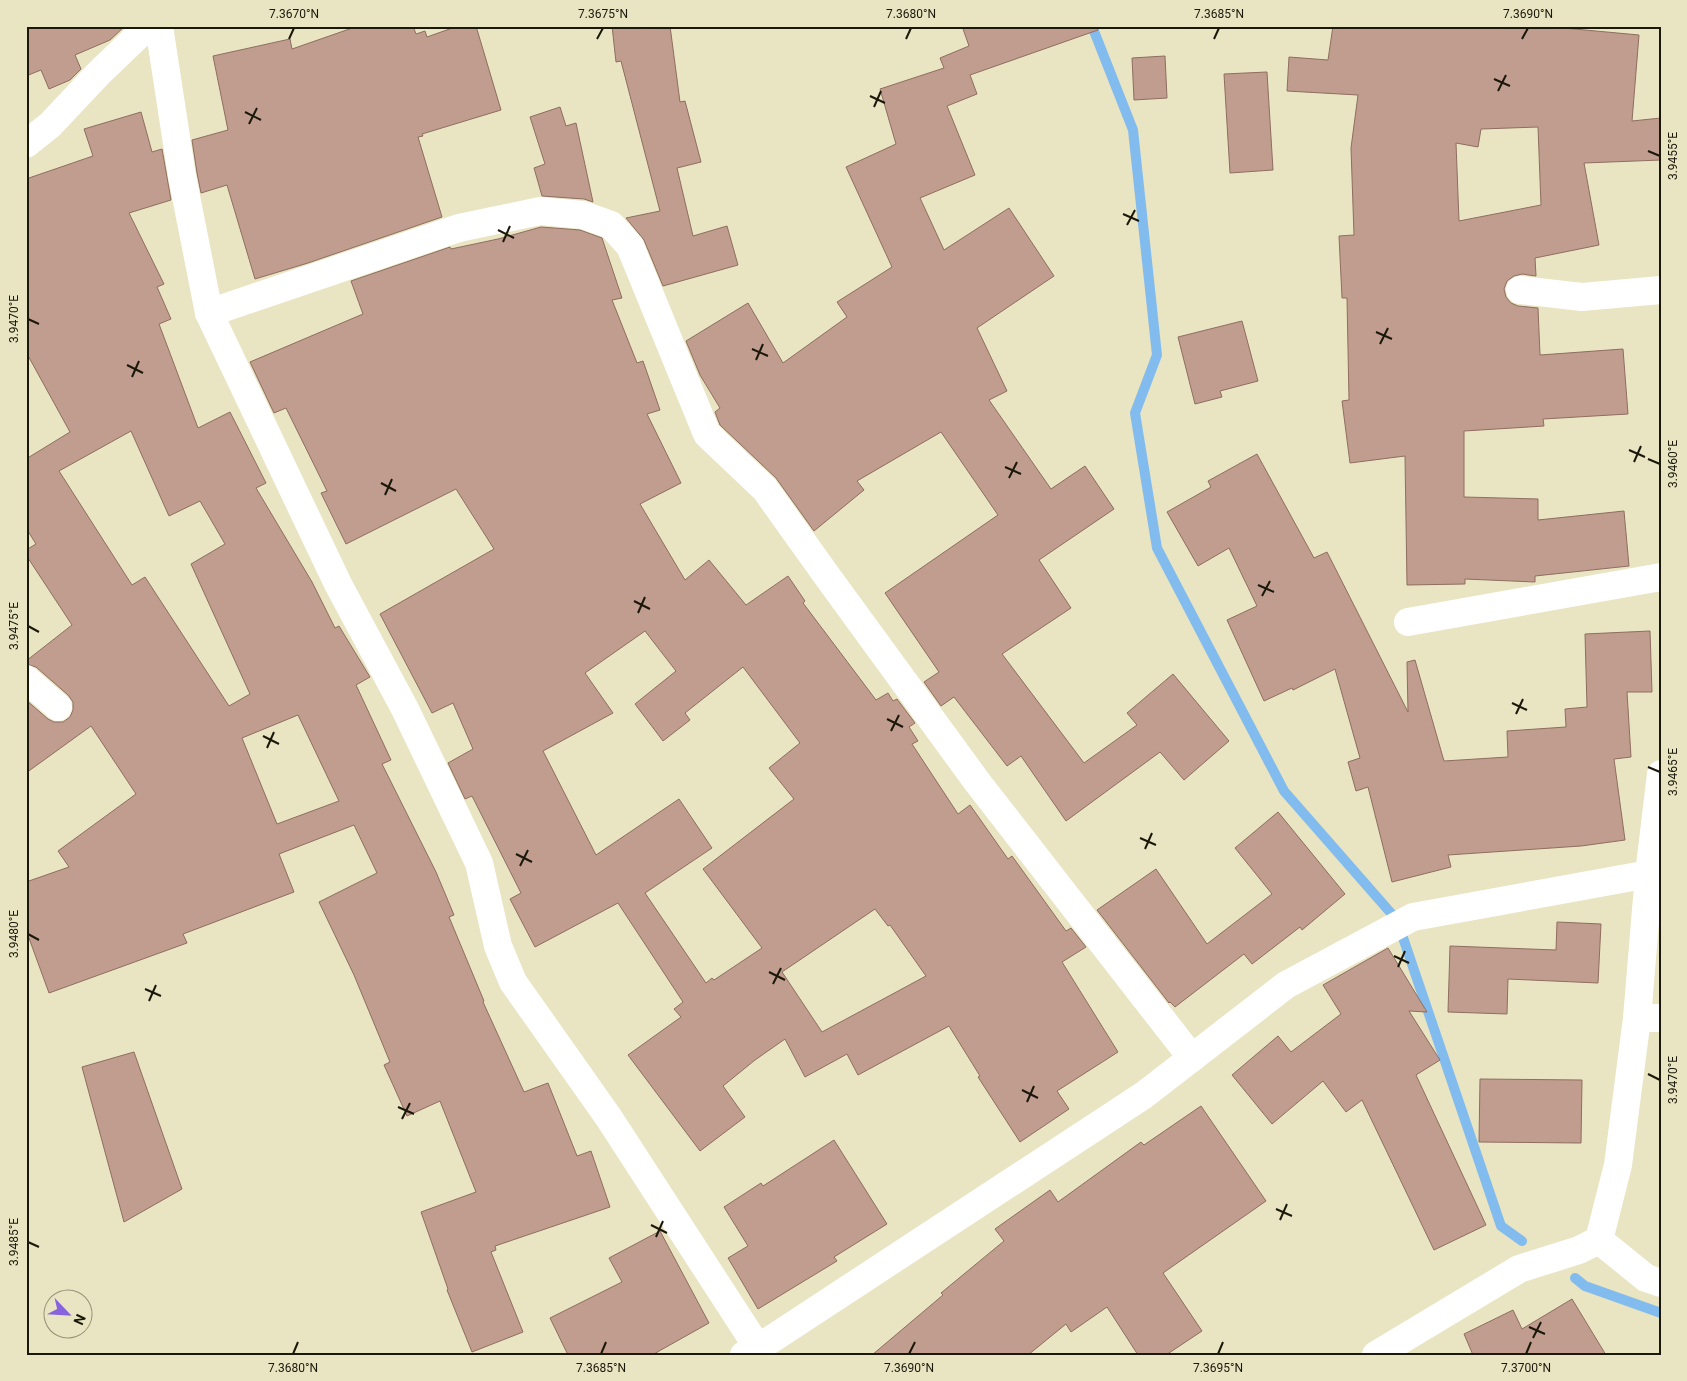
<svg xmlns="http://www.w3.org/2000/svg" width="1687" height="1381" font-family="Roboto,sans-serif">
<style>
.lines{fill:none;stroke-linecap:round;stroke-linejoin:round}
.stream{stroke:#82bcee;stroke-width:10}
.building{fill:#c09d8e;stroke:#8e6e60;fill-rule:evenodd}
.street{stroke:#fff;stroke-width:28}
.ticks{fill:none;stroke:#1a170b;stroke-width:2}
.neatline{fill:none;stroke:#1a170b;stroke-width:2}
.ticks-label{font-size:12px;text-anchor:middle;fill:#1a170b}
</style>
<rect width="100%" height="100%" fill="#e9e4c1"/>
<g class="lines">
<!-- stream -->
<g class="stream">
<polyline points="1092,26 1133,130 1157,355 1135,413 1157,548 1284,791 1397,920 1501,1226 1522,1241"/>
<polyline points="1575,1278 1585,1286 1661,1313"/>
</g>
</g>
<!-- building -->
<g class="building">
<polygon points="26,26 125,26 110,40 75,55 81,69 70,80 49,89 41,70 26,76"/>
<polygon points="358,26 413,26 416,34 425,31 427,37 458,26 476,26 501,110 422,134 423,136 418,137 442,217 308,263 255,279 227,185 201,193 197,173 192,140 228,130 213,56 290,39 292,49"/>
<polygon points="612,26 670,26 680,102 685,101 701,162 677,168 693,236 727,226 738,265 663,286 644,240 626,218 660,211 621,61 616,62"/>
<polygon points="962,26 1097,26 1098,30 970,75 977,94 947,106 975,175 920,198 944,250 1009,208 1054,276 977,328 1007,391 989,400 1051,489 1085,466 1114,509 1039,560 1071,608 1002,654 1084,763 1137,725 1127,713 1173,674 1229,741 1184,780 1160,752 1066,821 1021,756 1007,766 954,697 941,706 924,682 939,672 885,593 998,515 941,432 857,481 864,490 814,531 776,478 720,425 715,412 720,408 700,375 686,341 748,303 783,363 847,317 837,302 892,267 846,167 896,144 880,89 944,68 940,58 969,46"/>
<path d="M1333 26H1542L1639 35 1632 121 1661 118V160L1584 163 1599 245 1535 258 1536 276 1522 274 1514 276 1507 281 1504 289 1506 297 1511 303 1518 306 1538 308 1540 355 1623 349 1628 414 1543 419 1544 426 1464 431V497L1538 499V520L1624 511 1629 566 1535 576V582L1465 579V584L1407 585 1405 456 1350 463 1342 401 1349 400 1347 298H1342L1339 236 1354 235 1351 148 1358 95 1287 91 1289 57 1328 60ZM1538 127 1541 205 1459 221 1456 143 1478 147 1481 129Z"/>
<polygon points="1165,56 1167,98 1134,100 1132,58"/>
<polygon points="1267,72 1273,170 1230,173 1224,74"/>
<polygon points="560,107 566,126 576,123 593,202 584,199 542,196 534,168 545,164 530,117"/>
<path d="M141 112 152 152 162 149 171 200 129 213 164 284 157 287 171 319 159 324 198 428 230 412 266 483 256 488 312 582 335 628 339 626 370 677 356 685 391 760 382 764 436 872 454 915 449 917 484 1001 483 1002 524 1092 548 1083 577 1156 591 1151 610 1207 495 1246 496 1250 491 1252 523 1332 472 1352 447 1290 448 1289 421 1212 476 1192 440 1101 407 1116 384 1065 390 1062 354 975 319 902 377 873 354 825 279 854 294 892 183 934 187 943 49 993 26 930V882L69 867 58 851 136 794 91 726 26 773V700L48 719 54 722H63L70 717 73 710V702L68 695 36 667 26 664V661L72 625 26 555V550L36 544 26 528V459L70 432 26 352V179L93 156 84 129ZM131 431 169 516 200 501 225 544 191 564 250 694 229 706 145 577 132 585 59 471ZM298 715 339 801 277 824 242 738Z"/>
<path d="M541 227 580 230 602 238 622 298 612 300 637 363 643 361 660 410 647 414 681 483 640 504 685 580 709 560 746 605 788 576 805 601 803 603 876 700 888 693 893 701 897 699 915 723 909 727 918 741 912 744 958 814 970 805 1008 859 1012 856 1066 931 1071 928 1086 947 1062 962 1118 1052 1057 1091 1069 1109 1020 1142 978 1077 980 1076 949 1026 858 1075 847 1054 805 1077 785 1039 755 1060 723 1086 745 1117 700 1151 628 1055 681 1017 674 1009 683 1002 618 903 535 947 510 899 521 893 472 796 465 799 448 763 473 749 453 703 432 713 380 614 494 549 456 489 346 544 321 493 327 491 286 408 274 413 250 362 363 314 351 281 450 247 451 249 498 239ZM645 631 676 671 635 704 663 741 690 720 685 713 743 667 800 743 769 768 794 799 703 869 762 948 714 980 712 978 706 983 645 893 712 848 679 799 596 855 543 751 613 713 585 673ZM875 909 888 926 890 925 926 976 822 1032 782 972Z"/>
<polygon points="1242,321 1258,381 1220,391 1222,397 1195,404 1178,337"/>
<polygon points="1257,454 1314,558 1327,552 1408,712 1407,662 1415,660 1444,761 1508,757 1507,731 1566,727 1565,709 1587,707 1585,634 1650,631 1652,692 1627,692 1631,757 1614,759 1625,840 1581,846 1448,855 1451,867 1392,882 1368,787 1356,791 1348,762 1360,758 1335,669 1293,690 1292,688 1264,701 1227,620 1257,606 1229,548 1198,566 1167,512 1211,487 1208,481"/>
<polygon points="1278,812 1345,894 1302,930 1300,927 1252,964 1244,954 1175,1007 1170,1002 1169,1003 1097,910 1156,869 1207,944 1272,894 1235,848"/>
<polygon points="1557,922 1601,924 1598,983 1508,979 1507,1014 1448,1012 1450,946 1556,950"/>
<polygon points="1388,948 1427,1012 1409,1011 1440,1060 1416,1075 1486,1225 1434,1250 1362,1100 1346,1112 1323,1081 1272,1124 1232,1075 1278,1036 1291,1052 1341,1014 1323,985"/>
<polygon points="134,1052 182,1189 124,1222 82,1067"/>
<polygon points="1480,1079 1582,1080 1581,1143 1479,1142"/>
<polygon points="1201,1106 1266,1201 1163,1273 1202,1331 1166,1355 1138,1355 1107,1307 1071,1332 1066,1324 1028,1355 872,1355 943,1295 941,1293 1004,1241 995,1229 1050,1190 1058,1202 1141,1142 1144,1145"/>
<polygon points="834,1140 887,1224 834,1257 837,1261 758,1309 728,1258 748,1246 724,1207 761,1183 763,1186"/>
<polygon points="660,1231 709,1323 652,1355 568,1355 550,1318 622,1282 609,1258"/>
<polygon points="1572,1299 1606,1355 1473,1355 1464,1334 1513,1310 1522,1329"/>
</g>
<g class="lines">
<!-- street -->
<g class="street">
<polyline points="159,26 182,176 209,313 338,584 405,709 479,863 498,946 513,982 609,1118 758,1348"/>
<polyline points="26,144 50,125 98,74 148,26"/>
<polyline points="1520,290 1582,297 1661,290"/>
<polyline points="209,313 459,228 540,211 583,215 611,225 630,246 707,434 765,489 827,576 978,783 1192,1058"/>
<polyline points="1408,622 1661,577"/>
<polyline points="26,679 58,707"/>
<polyline points="1637,1018 1661,1018"/>
<polyline points="1599,1240 1646,1278 1661,1283"/>
<polyline points="744,1355 758,1348 1144,1095 1286,985 1413,917 1649,874"/>
<polyline points="1376,1355 1519,1269 1579,1250 1599,1240 1618,1165 1637,1018 1649,874 1661,774"/>
</g>
</g>
<!-- ticks -->
<path class="ticks" d="M289 39 294 28M597 39 603 28M906 39 911 28M1214 39 1219 28M1522 39 1528 28M1494 79 1510 86M1498 91 1506 75M870 96 885 103M874 107 881 91M245 112 261 120M249 124 257 108M1648 151 1660 156M1123 214 1139 221M1127 225 1135 210M498 230 514 238M503 242 510 226M28 319 39 324M1376 332 1392 339M1380 344 1388 328M752 349 768 356M756 360 763 344M127 365 143 373M132 377 139 361M1629 450 1645 457M1648 459 1660 464M1634 462 1641 446M1005 467 1021 474M1009 478 1017 462M381 483 396 491M385 495 392 479M1258 585 1274 592M1262 596 1270 581M634 601 650 609M638 613 645 597M28 626 39 632M1512 703 1527 710M1516 714 1523 699M887 719 903 727M891 731 899 715M263 736 279 744M267 748 274 732M1648 767 1660 772M1140 838 1156 845M1145 849 1152 833M516 854 532 862M520 866 528 850M28 934 39 940M1394 956 1409 963M1398 967 1405 951M769 972 785 980M773 984 781 968M145 989 161 996M149 1001 156 985M1648 1074 1660 1080M1022 1090 1038 1098M1027 1102 1034 1086M398 1107 414 1114M402 1119 410 1103M1276 1209 1292 1216M1280 1220 1287 1204M651 1225 667 1233M656 1237 663 1221M28 1242 39 1247M1529 1327 1545 1334M1533 1338 1541 1322M293 1354 298 1342M601 1354 606 1342M909 1354 915 1342M1218 1354 1223 1342M1526 1354 1531 1342"/>
<!-- border -->
<rect width="1687" height="1381" fill="none" stroke="#e9e4c1" stroke-width="55"/>
<!-- north arrow -->
<g transform="translate(68 1314) rotate(115)"><circle r="24" fill="#e9e4c1" stroke="#969278"/>
<path d="M0-4L9 19L0 12L-9 19Z" fill="#8763de"/>
<text y="-8" font-size="14" font-weight="bold" text-anchor="middle" fill="#1a170b">N</text>
</g>
<rect x="28" y="28" width="1632" height="1326" class="neatline"/>
<g class="ticks-label">
<text x="294" y="18">7.3670°N</text>
<text x="603" y="18">7.3675°N</text>
<text x="911" y="18">7.3680°N</text>
<text x="1219" y="18">7.3685°N</text>
<text x="1528" y="18">7.3690°N</text>
<text transform="translate(1673 156) rotate(-90)" y="4">3.9455°E</text>
<text transform="translate(14 319) rotate(-90)" y="4">3.9470°E</text>
<text transform="translate(1673 464) rotate(-90)" y="4">3.9460°E</text>
<text transform="translate(14 626) rotate(-90)" y="4">3.9475°E</text>
<text transform="translate(1673 772) rotate(-90)" y="4">3.9465°E</text>
<text transform="translate(14 934) rotate(-90)" y="4">3.9480°E</text>
<text transform="translate(1673 1080) rotate(-90)" y="4">3.9470°E</text>
<text transform="translate(14 1242) rotate(-90)" y="4">3.9485°E</text>
<text x="293" y="1372">7.3680°N</text>
<text x="601" y="1372">7.3685°N</text>
<text x="909" y="1372">7.3690°N</text>
<text x="1218" y="1372">7.3695°N</text>
<text x="1526" y="1372">7.3700°N</text>
</g>
</svg>
